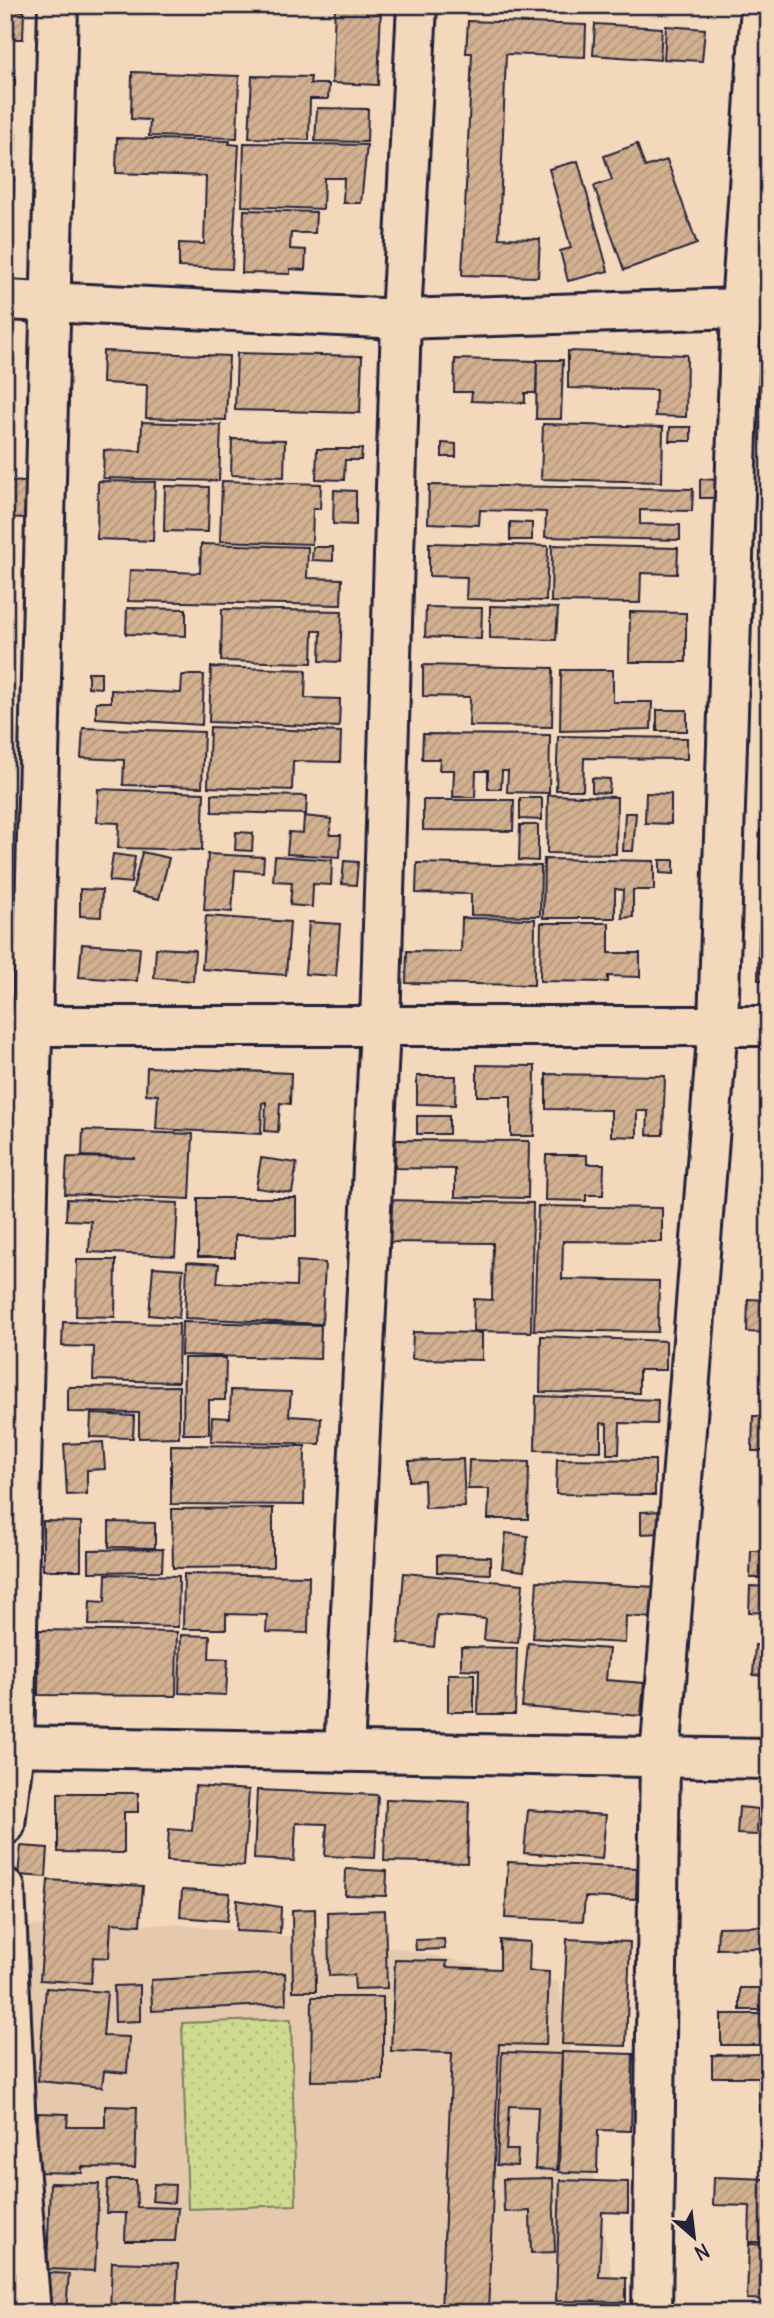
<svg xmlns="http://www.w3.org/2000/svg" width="774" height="2318" font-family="Delius,sans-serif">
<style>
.built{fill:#e6c9ac}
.grass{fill:url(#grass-dots);stroke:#787e64;stroke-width:2}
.building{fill:url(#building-hatch);stroke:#22223b;stroke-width:2}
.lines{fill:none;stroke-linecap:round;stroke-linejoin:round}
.minor-casing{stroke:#22223b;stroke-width:44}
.minor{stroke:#f4d8bb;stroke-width:38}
</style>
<defs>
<pattern id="grass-dots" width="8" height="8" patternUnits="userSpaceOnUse" patternTransform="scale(1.75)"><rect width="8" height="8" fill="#cedb8e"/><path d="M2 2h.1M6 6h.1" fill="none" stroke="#b1bc7b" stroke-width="1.8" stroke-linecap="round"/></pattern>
<pattern id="building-hatch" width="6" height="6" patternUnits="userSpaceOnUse" patternTransform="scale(1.75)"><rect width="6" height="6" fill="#d2b090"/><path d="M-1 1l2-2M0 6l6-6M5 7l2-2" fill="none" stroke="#b4977d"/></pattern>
</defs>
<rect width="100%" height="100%" fill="#f4d8bb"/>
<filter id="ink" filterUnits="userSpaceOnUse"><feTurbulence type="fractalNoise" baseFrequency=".0143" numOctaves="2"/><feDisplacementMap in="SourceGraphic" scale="14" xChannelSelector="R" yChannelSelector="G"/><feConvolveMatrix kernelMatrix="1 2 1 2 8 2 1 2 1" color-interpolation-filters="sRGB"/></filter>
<g filter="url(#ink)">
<!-- built -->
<polygon class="built" points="171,1924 397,1948 558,1982 619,2313 5,2313 5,1926"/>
<!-- grass -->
<polygon class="grass" points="291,2019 296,2205 188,2209 182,2023"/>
<!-- building -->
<g class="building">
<polygon points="165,5 238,5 238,13 183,11 183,6"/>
<polygon points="335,6 381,7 378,85 332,83"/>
<polygon points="5,10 24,11 23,39 5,39"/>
<polygon points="468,21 586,25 585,57 506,54 499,238 540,239 538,277 462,275 472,53 466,53"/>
<polygon points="595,24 662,28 660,60 593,55"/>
<polygon points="666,26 705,29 702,61 664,59"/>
<rect x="5" y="70" width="10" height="16"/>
<polygon points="132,72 239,76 237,138 149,136 150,120 131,119"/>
<polygon points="252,76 311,77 310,84 329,84 328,99 310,99 309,140 249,138"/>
<polygon points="5,100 13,100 12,125 5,125"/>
<polygon points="317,108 368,109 367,142 315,141"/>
<polygon points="5,133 16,134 11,258 5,258"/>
<polygon points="117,138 230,141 229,144 239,145 232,269 179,267 179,243 204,244 206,176 116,173"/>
<polygon points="244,143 367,145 361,203 343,203 344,178 324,178 323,209 242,206"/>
<polygon points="637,144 645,167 667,160 697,244 624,270 594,186 612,180 604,156"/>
<polygon points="578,161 608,271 568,281 560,251 571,248 549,169"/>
<polygon points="244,210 316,212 315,233 291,233 290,249 306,250 305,270 290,269 290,274 242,273"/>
<polygon points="5,348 11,349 9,382 5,382"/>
<polygon points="103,351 229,356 226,420 146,418 147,385 102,383"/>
<polygon points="568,351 687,355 686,417 655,416 656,390 568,388"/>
<polygon points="237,353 362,356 360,413 235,410"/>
<polygon points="455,359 537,361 536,393 525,393 525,403 471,401 472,392 454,392"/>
<polygon points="537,360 563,360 561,419 536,419"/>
<polygon points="142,422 221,425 219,481 103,478 104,450 141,451"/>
<polygon points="543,424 663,427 662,482 541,479"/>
<polygon points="670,427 691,427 691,441 669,441"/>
<polygon points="232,439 285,440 284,477 231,475"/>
<polygon points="442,443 456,444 456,457 442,457"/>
<polygon points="317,449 362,449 361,460 345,460 344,480 316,479"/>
<polygon points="700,479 718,480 718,498 700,498"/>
<polygon points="5,481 26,482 24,518 5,517"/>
<polygon points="98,481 155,482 153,541 97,539"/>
<polygon points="222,481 321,484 320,509 313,509 312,544 220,541"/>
<polygon points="429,485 693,489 692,511 640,510 640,524 680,525 680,540 545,537 546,512 480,510 479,525 428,523"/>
<polygon points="165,486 209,487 208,532 164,531"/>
<polygon points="334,490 356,491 356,525 333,524"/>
<polygon points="510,522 532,523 532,540 510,540"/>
<polygon points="429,543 548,546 546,601 466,599 467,577 429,576"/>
<polygon points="201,544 308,547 307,578 342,579 341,605 128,601 130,570 200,573"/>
<polygon points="552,545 678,548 677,574 641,573 640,603 551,602"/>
<polygon points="313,547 333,547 333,561 312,560"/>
<polygon points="490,606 558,608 556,640 490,638"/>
<polygon points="426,607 482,608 481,639 425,637"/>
<polygon points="127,608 186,609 186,636 126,634"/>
<polygon points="222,609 342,611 340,662 320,661 321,631 313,631 312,663 221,661"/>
<polygon points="630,612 686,613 686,662 629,662"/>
<polygon points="423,665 553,668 552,727 469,726 470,697 423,696"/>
<polygon points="211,667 306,670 305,698 340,699 339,727 209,722"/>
<polygon points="561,670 613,670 613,702 652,702 651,729 560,731"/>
<polygon points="88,672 101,672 101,688 88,687"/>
<polygon points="182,675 204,675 202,725 96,718 96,702 111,702 111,690 181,693"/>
<rect x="657" y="710" width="30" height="21"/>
<polygon points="210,727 341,732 340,762 293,761 292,790 208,787"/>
<polygon points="83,728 204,732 202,787 123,785 124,760 81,758"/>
<polygon points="423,734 550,735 549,793 507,792 508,771 502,771 501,789 488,789 488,771 476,771 475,797 453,797 454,770 439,770 440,759 422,759"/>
<polygon points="558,736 687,738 687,759 584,758 583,790 556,790"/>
<polygon points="592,778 610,779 609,793 592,792"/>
<polygon points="98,789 204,793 202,850 118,848 119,823 97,822"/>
<polygon points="646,793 671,794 671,824 645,823"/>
<polygon points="212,794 307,796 306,814 212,812"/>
<polygon points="548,795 617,797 616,854 547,853"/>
<polygon points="520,798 542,798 542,820 520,819"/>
<polygon points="423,800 514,800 513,831 423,830"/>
<polygon points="625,813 636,813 633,851 623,851"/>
<polygon points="304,816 331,819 330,835 341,835 340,857 287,854 289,832 303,833"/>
<polygon points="520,825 538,825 538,861 519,860"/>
<polygon points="760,830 769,830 769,859 759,859"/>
<polygon points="236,832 253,833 252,851 235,850"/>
<polygon points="142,852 169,858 159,899 132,893"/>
<polygon points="113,854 135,857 131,883 109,881"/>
<polygon points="208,854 264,857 263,872 235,870 232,912 204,910"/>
<polygon points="275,856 332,860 331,885 313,884 312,907 290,905 292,882 273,881"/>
<polygon points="544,859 654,861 654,890 633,890 633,917 622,918 623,890 615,889 615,918 543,918"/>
<polygon points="660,860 674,860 674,874 660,873"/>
<polygon points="344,861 358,862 356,885 342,884"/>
<polygon points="417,863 541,866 540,916 471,915 471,894 416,893"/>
<rect x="763" y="865" width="6" height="29"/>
<polygon points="80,889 102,890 101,917 80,916"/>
<polygon points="206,916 290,922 286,975 202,969"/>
<polygon points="462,918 535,919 534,985 406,983 407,951 461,952"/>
<polygon points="309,922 340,924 336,976 305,974"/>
<polygon points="541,923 609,923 609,953 640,953 640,977 608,976 608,982 540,981"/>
<polygon points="759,932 769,932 769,980 758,980"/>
<polygon points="82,944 140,948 137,981 79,977"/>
<polygon points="156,948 195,950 193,981 154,978"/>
<polygon points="477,1065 535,1066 534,1136 511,1136 511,1096 477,1096"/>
<polygon points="147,1067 291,1073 290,1104 280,1103 278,1132 265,1131 266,1102 262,1103 261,1134 156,1129 158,1095 146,1094"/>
<polygon points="546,1074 665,1076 663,1135 647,1135 648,1111 637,1111 637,1137 611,1136 611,1110 546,1109"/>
<polygon points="417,1076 456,1076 455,1105 417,1104"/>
<rect x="417" y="1116" width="32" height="18"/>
<polygon points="83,1130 193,1134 190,1199 65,1194 67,1157 135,1158 82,1156"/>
<polygon points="396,1140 529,1141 528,1198 455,1197 455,1169 395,1168"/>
<polygon points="546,1155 587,1155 587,1164 604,1164 603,1195 586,1195 586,1201 545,1200"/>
<polygon points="261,1158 297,1163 292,1193 256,1188"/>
<polygon points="198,1198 296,1198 296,1236 235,1235 235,1257 198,1257"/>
<polygon points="67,1199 178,1203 175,1256 89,1252 91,1221 66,1220"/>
<polygon points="386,1200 533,1203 531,1332 473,1331 474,1299 492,1300 493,1243 386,1242"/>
<polygon points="538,1206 662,1208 662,1242 563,1241 562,1279 659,1281 658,1332 534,1330"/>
<polygon points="77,1260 116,1260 115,1317 76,1316"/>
<polygon points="297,1261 325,1263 322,1324 185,1318 187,1262 219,1264 217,1283 296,1286"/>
<polygon points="153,1267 183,1269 179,1318 149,1315"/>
<polygon points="748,1299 769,1300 769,1333 747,1332"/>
<polygon points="63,1322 179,1324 178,1382 93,1380 94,1347 62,1346"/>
<polygon points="182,1322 321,1325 320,1359 181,1355"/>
<polygon points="413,1332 482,1333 482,1360 412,1359"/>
<polygon points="541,1336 666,1341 666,1370 639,1370 639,1393 540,1392"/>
<polygon points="184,1358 226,1358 225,1400 209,1400 209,1434 183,1434"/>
<polygon points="179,1386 179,1437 139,1438 139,1413 68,1412 68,1387"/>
<polygon points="231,1390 291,1392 289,1416 321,1418 320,1444 211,1441 212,1417 230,1418"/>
<polygon points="536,1396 658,1400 657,1424 620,1423 619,1454 607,1454 607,1424 601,1423 601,1451 535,1450"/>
<polygon points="91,1414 134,1416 133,1438 90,1437"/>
<polygon points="753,1416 769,1416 769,1451 752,1451"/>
<polygon points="103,1442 105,1469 87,1470 87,1494 67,1495 64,1444"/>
<polygon points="171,1445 305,1446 304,1505 171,1504"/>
<polygon points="463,1459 465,1507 425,1508 424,1480 409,1481 409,1461"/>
<polygon points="557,1459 655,1460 655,1495 556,1494"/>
<polygon points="469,1460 529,1462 528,1519 488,1519 489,1489 468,1489"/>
<polygon points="273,1508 273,1567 173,1568 172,1509"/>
<polygon points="662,1511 662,1533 641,1534 641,1512"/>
<polygon points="43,1521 81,1522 81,1570 43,1570"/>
<polygon points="109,1522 155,1523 155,1548 109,1547"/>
<polygon points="506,1533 528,1536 524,1571 502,1568"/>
<polygon points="163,1549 162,1571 89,1572 89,1550"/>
<polygon points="751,1551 769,1551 769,1578 750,1578"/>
<polygon points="437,1555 490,1557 490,1574 437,1572"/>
<polygon points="404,1573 523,1584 518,1643 484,1640 486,1619 437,1615 434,1647 398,1643"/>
<polygon points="106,1574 179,1576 178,1627 89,1625 90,1601 105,1602"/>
<polygon points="184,1574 309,1576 308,1633 266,1632 267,1615 226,1614 226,1629 183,1629"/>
<polygon points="537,1581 656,1587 654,1618 626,1616 625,1643 533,1638"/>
<polygon points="750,1586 769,1587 769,1613 749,1612"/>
<polygon points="39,1630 177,1632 176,1696 38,1695"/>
<polygon points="181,1635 210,1636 209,1658 228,1659 226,1695 179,1693"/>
<polygon points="528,1643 609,1649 606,1680 644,1683 641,1716 522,1707"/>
<polygon points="755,1645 769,1646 769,1676 753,1675"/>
<polygon points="461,1647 517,1648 515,1714 478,1714 479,1670 461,1669"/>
<rect x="448" y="1674" width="26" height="38"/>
<polygon points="195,1786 249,1790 244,1866 167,1861 169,1829 192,1831"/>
<polygon points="257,1790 378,1795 375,1858 325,1856 327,1824 296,1823 294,1861 254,1859"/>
<polygon points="58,1793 138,1793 138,1812 124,1812 124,1853 58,1852"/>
<polygon points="386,1799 469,1802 467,1863 384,1861"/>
<polygon points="739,1807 758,1809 757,1835 737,1834"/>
<polygon points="528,1810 606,1815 602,1859 524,1853"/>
<polygon points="21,1846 48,1848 46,1877 18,1875"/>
<polygon points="508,1862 637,1868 636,1899 585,1897 583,1921 505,1918"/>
<polygon points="346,1869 387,1871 386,1896 345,1895"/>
<polygon points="48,1880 143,1886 140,1925 111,1923 109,1958 93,1957 91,1983 40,1980"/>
<polygon points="182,1890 230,1893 227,1921 180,1917"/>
<polygon points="237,1900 281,1907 280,1933 236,1931"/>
<polygon points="315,1909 316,1991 293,1991 292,1910"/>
<polygon points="385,1910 387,1988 355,1989 354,1975 329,1976 328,1912"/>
<polygon points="769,1926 769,1982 760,1982 761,1948 717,1949 718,1927"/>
<polygon points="444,1939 445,1949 416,1950 415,1940"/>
<polygon points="567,1939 630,1942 626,2046 562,2044"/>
<polygon points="500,1940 530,1942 529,1971 549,1972 546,2045 499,2044 488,2313 441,2312 452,2053 391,2051 395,1960 447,1961 446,1967 500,1969"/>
<polygon points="285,1973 286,2004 152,2011 151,1980"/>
<polygon points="140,1985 140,2021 115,2022 114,1986"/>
<polygon points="46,1988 107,1992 103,2036 129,2037 127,2073 104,2071 102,2087 38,2081"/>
<rect x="740" y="1988" width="29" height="22"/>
<polygon points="312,1997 383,1997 383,2080 311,2081"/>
<rect x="721" y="2014" width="48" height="31"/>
<polygon points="502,2052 562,2054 557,2170 535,2169 538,2107 509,2106 506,2150 518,2150 517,2166 497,2165"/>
<polygon points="562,2052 633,2054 631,2131 598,2130 597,2173 559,2172"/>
<polygon points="759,2054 769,2054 769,2112 759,2112 759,2077 712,2077 712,2055"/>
<polygon points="105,2106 137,2107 135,2168 82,2167 82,2173 36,2172 38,2113 68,2114 67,2127 105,2127"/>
<polygon points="714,2177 769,2179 769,2242 749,2242 750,2206 713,2205"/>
<polygon points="553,2178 555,2252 531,2253 530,2211 504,2212 503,2179"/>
<polygon points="108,2180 136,2180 137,2207 178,2208 175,2241 125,2241 126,2213 106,2213"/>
<polygon points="560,2180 628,2182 628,2213 602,2212 599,2277 626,2278 626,2302 556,2301"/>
<polygon points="50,2183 99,2184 95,2271 47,2269"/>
<polygon points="154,2184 175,2185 174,2203 152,2201"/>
<polygon points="749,2244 769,2245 769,2300 747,2299"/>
<polygon points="112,2262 178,2264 176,2313 110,2311"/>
<polygon points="39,2272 69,2274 66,2309 36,2307"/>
<polygon points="529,2310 625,2312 625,2313 529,2313"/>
</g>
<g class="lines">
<defs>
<g id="minor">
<polyline points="5,300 401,319 741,308 769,310"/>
<polyline points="5,1026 769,1026"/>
<polyline points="5,1746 769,1759"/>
<polyline points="344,1752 380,1027 401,319 417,5"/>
<polyline points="5,1825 14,1747 58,5"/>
<polyline points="5,1888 16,2129 31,2313"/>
<polyline points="652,2313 660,1758 718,1025 741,308 761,5"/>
</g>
</defs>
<!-- minor casing -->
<use href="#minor" class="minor-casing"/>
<!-- minor -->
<use href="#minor" class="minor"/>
</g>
</g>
<!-- margin -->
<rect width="774" height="2318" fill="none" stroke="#f4d8bb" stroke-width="28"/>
<rect x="14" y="14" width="746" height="2290" fill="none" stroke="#22223b" stroke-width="2.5" filter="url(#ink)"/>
<!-- north arrow -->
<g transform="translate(694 2237) rotate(152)" stroke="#f4d8bb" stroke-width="5" paint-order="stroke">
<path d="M0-5L12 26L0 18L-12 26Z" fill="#22223b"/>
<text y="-10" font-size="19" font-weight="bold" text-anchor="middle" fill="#22223b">N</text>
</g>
</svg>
